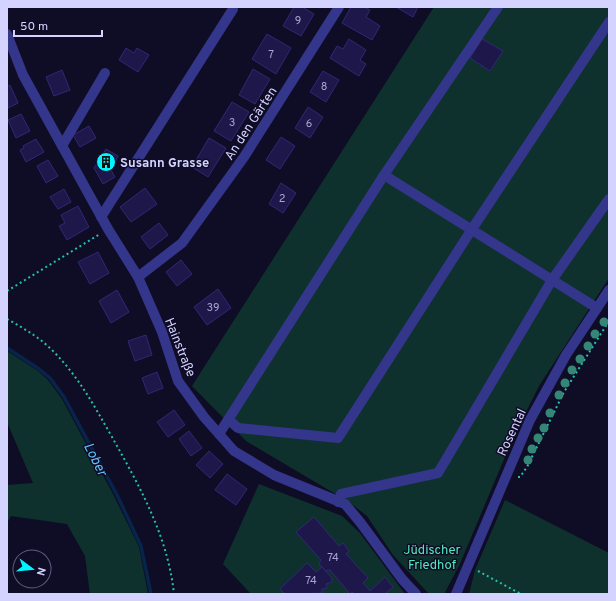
<svg xmlns="http://www.w3.org/2000/svg" width="616" height="601" font-family="Overpass,sans-serif">
<style>
.green{fill:#0f312d}
.lines{fill:none;stroke-linecap:round;stroke-linejoin:round}
.stream{stroke:#07254b;stroke-width:3.5}
.building{fill:#1e1749;stroke:#312777}
.path{stroke:#24c1ad;stroke-width:2;stroke-dasharray:2 3;stroke-linecap:butt}
.minor{stroke:#33368a;stroke-width:10}
.tree{fill:#348777}
.labels{text-anchor:middle;stroke-width:3;stroke-linejoin:round;paint-order:stroke}
.number-label{font-size:11px;fill:#a6a3d2}
.street-label{font-size:13px;fill:#d4d2ff;stroke:#0f0d26}
.poi-label{font-size:13px;font-weight:bold;fill:#d4d2ff;stroke:#0f0d26;text-anchor:start}
.park-label{font-size:13px;fill:#53eaba;stroke:#0f0d26}
.water-label{font-size:14px;font-style:italic;fill:#60c1ff;stroke:#0f0d26}
</style>
<rect width="100%" height="100%" fill="#0f0d26"/>
<!-- green -->
<g class="green">
<polygon points="434,7 609,7 609,278 539,386 513,438 459,566 444,594 429,594 393,555 367,516 349,502 246,441 192,386"/>
<polygon points="7,351 38,371 48,380 62,399 114,496 139,547 148,594 90,594 85,556 67,524 11,516 7,523 7,485 33,483 7,422"/>
<polygon points="259,484 342,516 360,533 405,594 251,594 223,564"/>
<polygon points="505,500 609,553 609,594 469,594 475,570"/>
</g>
<g class="lines">
<!-- stream -->
<polyline class="stream" points="7,348 39,369 50,378 64,397 117,495 141,546 151,594"/>
</g>
<!-- building -->
<g class="building">
<polygon points="294,7 302,7 314,14 301,36 283,26"/>
<polygon points="351,7 364,7 370,10 366,17 380,26 372,40 342,23"/>
<polygon points="396,7 418,7 413,17"/>
<polygon points="267,34 291,48 276,74 252,59"/>
<polygon points="349,39 366,50 360,60 366,64 359,76 330,58 337,46 343,49"/>
<polygon points="482,39 503,51 490,71 470,58"/>
<polygon points="126,48 134,53 137,48 149,55 138,72 119,60"/>
<polygon points="253,69 270,79 255,104 239,95"/>
<polygon points="62,70 70,90 54,96 46,77"/>
<polygon points="323,71 339,80 326,102 310,92"/>
<polygon points="10,85 18,103 8,108 7,87"/>
<polygon points="232,102 249,112 231,141 214,131"/>
<polygon points="308,107 323,117 310,138 295,128"/>
<polygon points="21,114 30,131 16,138 8,120"/>
<polygon points="89,126 96,138 80,147 73,135"/>
<polygon points="281,137 295,146 280,169 266,160"/>
<polygon points="209,138 226,148 208,177 192,167"/>
<polygon points="36,139 44,152 26,162 20,150 24,148 23,146"/>
<polygon points="106,149 118,156 111,170 115,177 103,184 94,168"/>
<polygon points="48,160 58,176 46,183 37,166"/>
<polygon points="281,183 296,193 283,213 269,204"/>
<polygon points="145,188 157,204 131,222 120,207"/>
<polygon points="64,189 71,202 58,209 50,197"/>
<polygon points="78,206 89,227 67,240 59,226 65,223 61,215"/>
<polygon points="159,223 168,235 150,249 141,237"/>
<polygon points="98,252 109,273 90,284 78,262"/>
<polygon points="181,260 192,274 177,286 166,272"/>
<polygon points="218,289 231,308 207,325 194,307"/>
<polygon points="117,290 129,312 111,323 99,301"/>
<polygon points="146,335 152,355 135,361 128,341"/>
<polygon points="157,372 163,388 148,394 142,378"/>
<polygon points="174,410 185,425 168,437 157,422"/>
<polygon points="189,431 202,448 191,456 179,439"/>
<polygon points="209,451 223,464 210,478 196,465"/>
<polygon points="227,474 247,489 236,505 215,490"/>
<polygon points="314,517 339,546 343,543 349,551 346,554 368,578 363,583 370,591 385,577 393,587 385,594 354,594 352,592 350,594 330,570 326,571 319,564 321,560 296,532"/>
<polygon points="307,563 316,572 322,567 332,578 332,582 326,584 327,588 322,589 322,593 285,594 280,589"/>
</g>
<g class="lines">
<!-- path -->
<g class="path">
<polyline points="7,291 100,234"/>
<path d="M7 319C23 328 39 337 52 350 79 377 93 404 112 437 140 487 168 537 174 594"/>
<polyline points="518,477 520,477 527,467 564,392 609,321"/>
<polyline points="478,571 521,594"/>
</g>
<!-- minor -->
<g class="minor">
<polyline points="7,34 23,75 108,229 138,277 162,332 178,381 204,417 234,451 274,475 345,504 360,522 402,579 416,594"/>
<polyline points="62,146 105,73"/>
<polyline points="384,175 597,308"/>
<polyline points="101,217 233,9"/>
<polyline points="138,277 182,243 244,157 339,7"/>
<polyline points="229,420 238,428 338,438 472,229 609,22"/>
<polyline points="219,434 384,175 498,7"/>
<polyline points="338,502 341,494 438,473 552,280 609,199"/>
<polyline points="456,594 530,420 566,355 609,290"/>
</g>
</g>
<!-- trees -->
<g class="tree">
<circle cx="604" cy="322" r="4.5"/>
<circle cx="595" cy="334" r="4.5"/>
<circle cx="588" cy="346" r="4.5"/>
<circle cx="580" cy="359" r="4.5"/>
<circle cx="572" cy="370" r="4.5"/>
<circle cx="565" cy="383" r="4.5"/>
<circle cx="559" cy="395" r="4.5"/>
<circle cx="550" cy="413" r="4.5"/>
<circle cx="544" cy="428" r="4.5"/>
<circle cx="538" cy="438" r="4.5"/>
<circle cx="532" cy="449" r="4.5"/>
<circle cx="528" cy="460" r="4.5"/>
</g>
<!-- icons -->
<defs>
<symbol id="building-disc" viewBox="-11 -11 22 22"><circle r="9.5" fill="#00f5fd" stroke="#0f0d26"/><path d="M-4-6H4V6H1V3H-1V6H-4ZM-2.5-4.3h1.7v1.8h-1.7ZM.8-4.3h1.7v1.8H.8ZM-2.5-1h1.7V.8h-1.7ZM.8-1h1.7V.8H.8Z" fill="#111"/></symbol>
</defs>
<g fill-rule="evenodd">
<use href="#building-disc" x="95" y="151" width="22" height="22"/>
</g>
<g class="labels">
<!-- number labels -->
<g class="number-label">
<text x="298" y="24">9</text>
<text x="271" y="58">7</text>
<text x="324" y="90">8</text>
<text x="232" y="126">3</text>
<text x="309" y="127">6</text>
<text x="282" y="202">2</text>
<text x="213" y="311">39</text>
<text x="333" y="561">74</text>
<text x="311" y="584">74</text>
</g>
<!-- street labels -->
<g class="street-label">
<text transform="translate(250 123) rotate(-57)" y="5">An den Gärten</text>
<text transform="translate(181 347) rotate(68)" y="5">Hainstraße</text>
<text transform="translate(511 432) rotate(-65)" y="5">Rosental</text>
</g>
<!-- poi labels -->
<g class="poi-label">
<text x="120" y="167">Susann Grasse</text>
</g>
<!-- park labels -->
<g class="park-label">
<text x="432" y="554">Jüdischer<tspan x="432" dy="15">Friedhof</tspan></text>
</g>
<!-- water labels -->
<g class="water-label">
<text transform="translate(96 459) rotate(63)" y="5">Lober</text>
</g>
</g>
<!-- border -->
<rect width="616" height="601" fill="none" stroke="#d4d2ff" stroke-width="16"/>
<!-- north arrow -->
<g transform="translate(32 569) rotate(106)"><circle r="19" fill="#0f0d26" stroke="#5e5c7d"/>
<path d="M0-3L7 15L0 10L-7 15Z" fill="#00f5fd"/>
<text y="-6" font-size="11" font-weight="bold" text-anchor="middle" fill="#d4d2ff">N</text>
</g>
<!-- scale -->
<path d="M14 30v6h88v-6" fill="none" stroke="#d4d2ff" stroke-width="2"/>
<text x="20" y="30" font-size="12" fill="#d4d2ff" stroke="#0f0d26" stroke-width="3" paint-order="stroke">50 m</text>
</svg>
